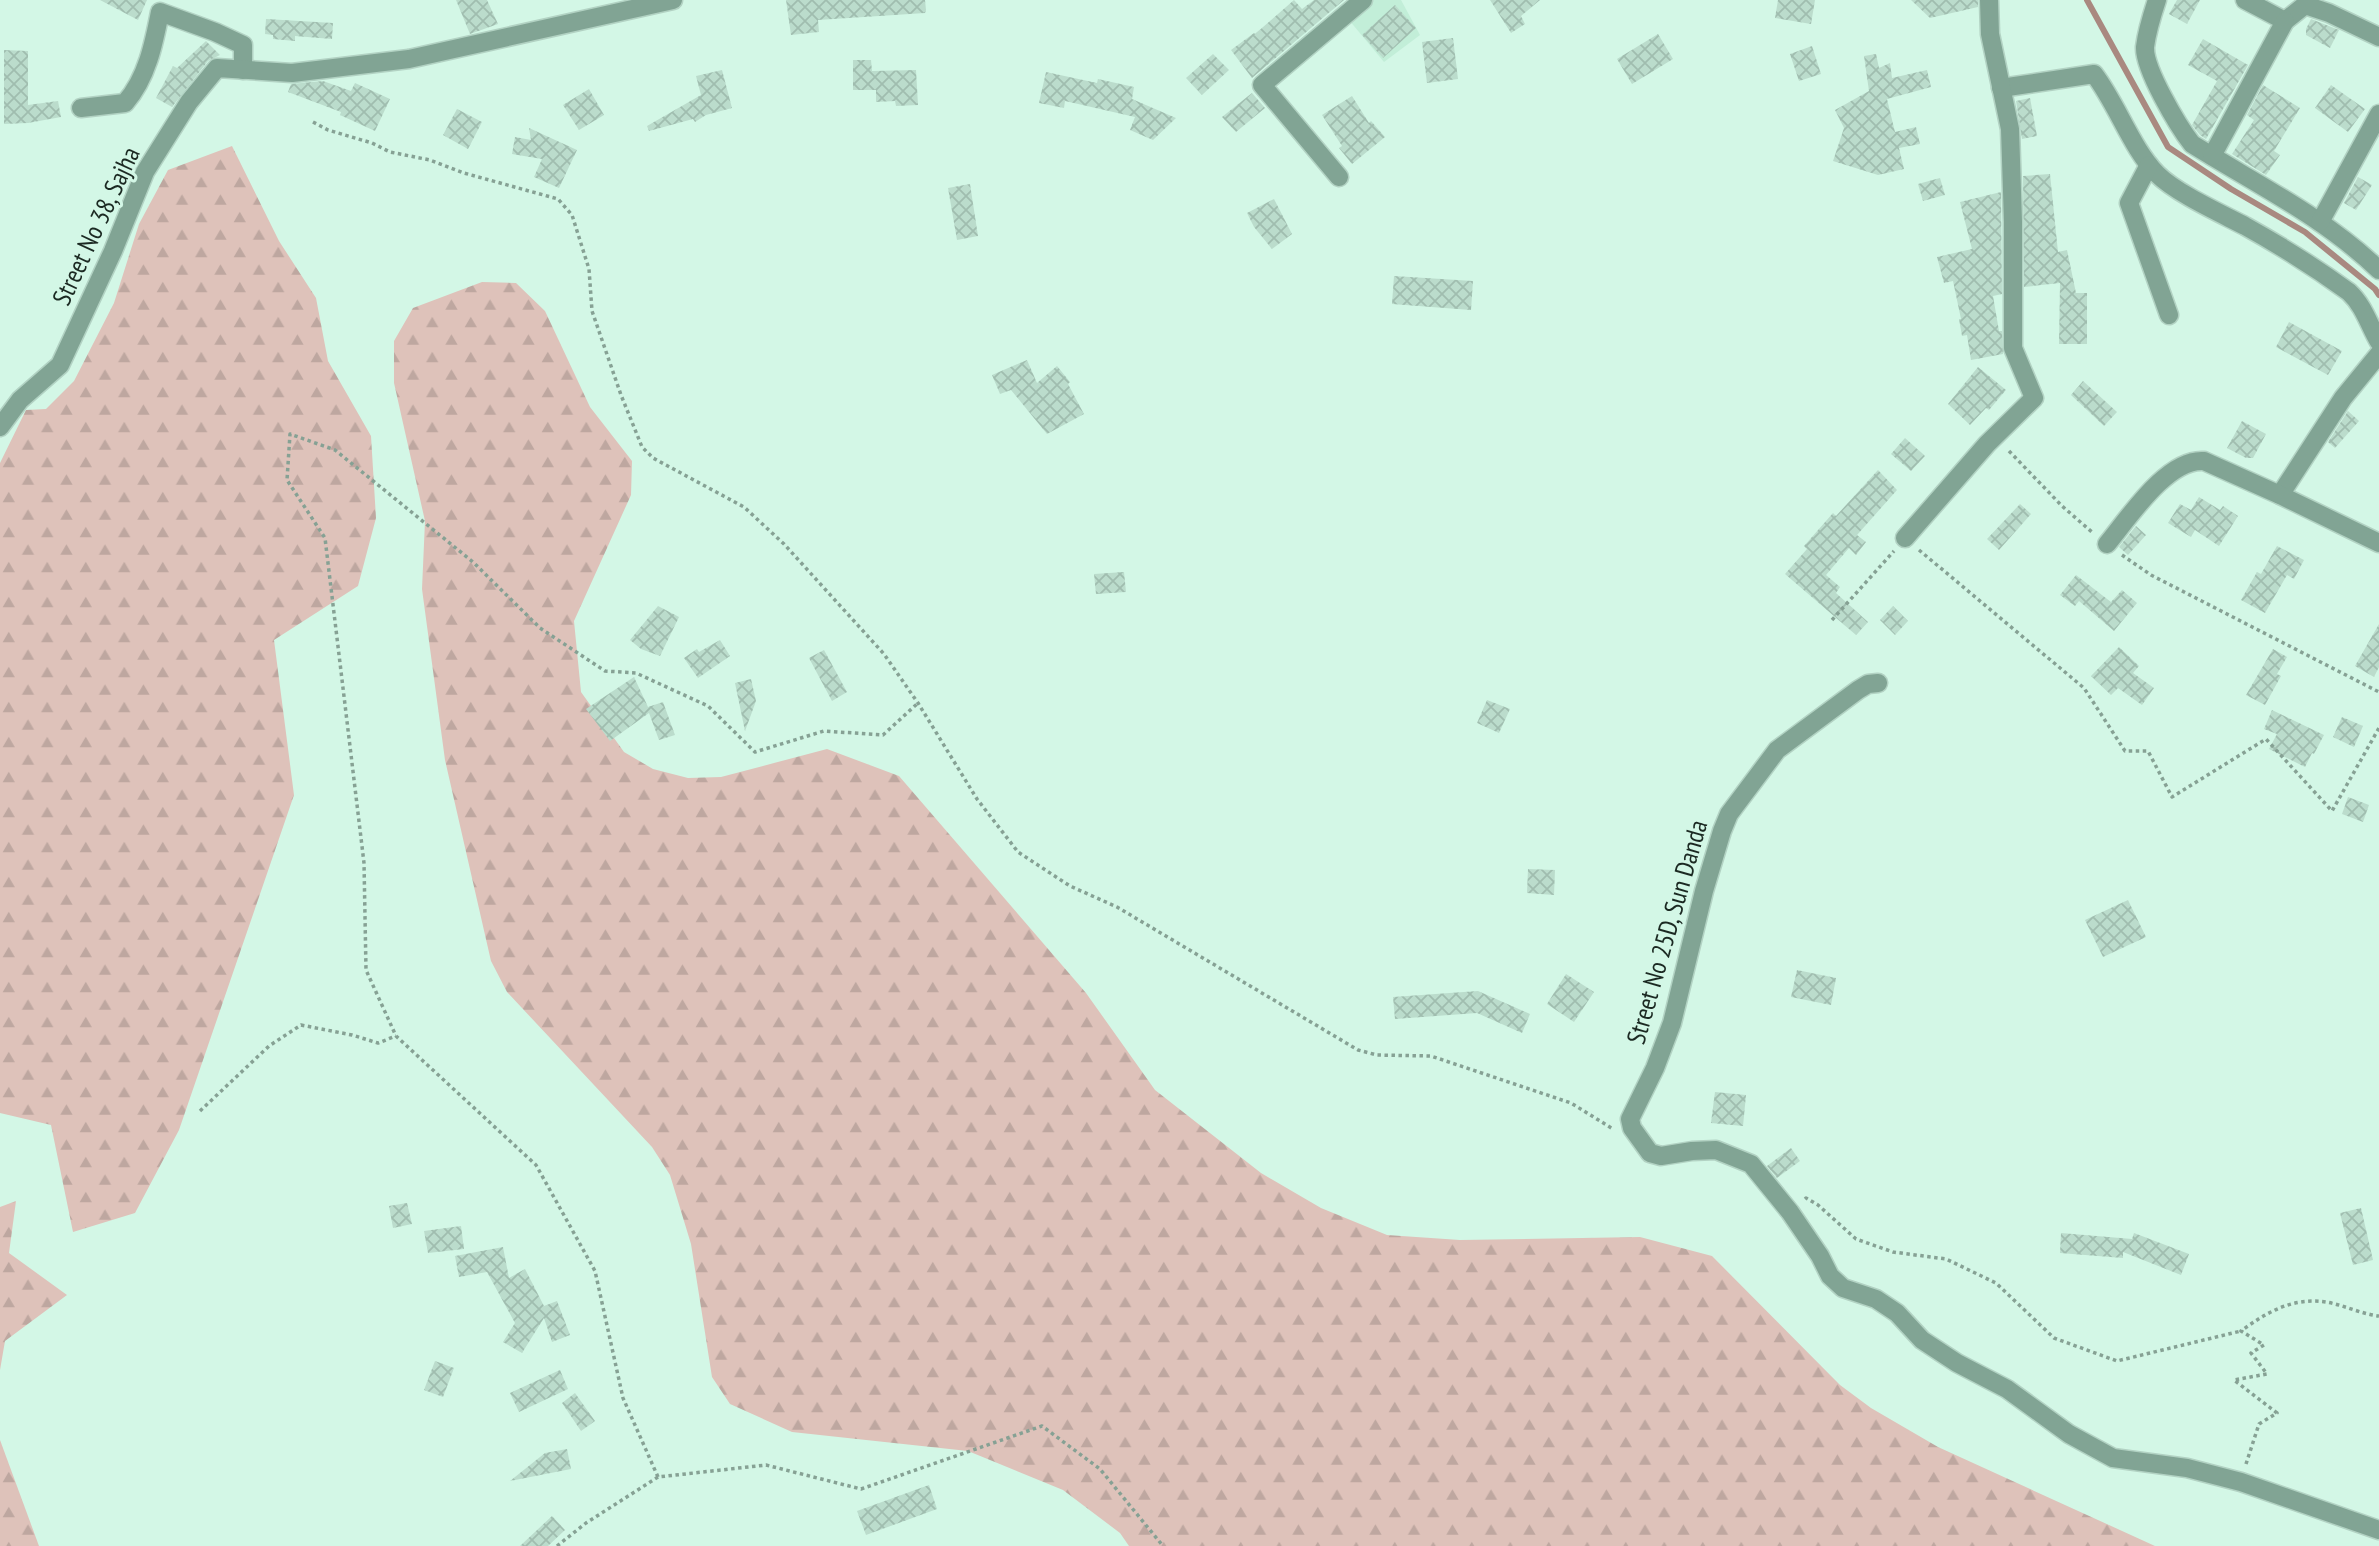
<svg xmlns="http://www.w3.org/2000/svg" width="2379" height="1546" font-family="'PT Sans Narrow',sans-serif">
<style>
.built{fill:#c2eed8}
.forest{fill:url(#forest-firs)}
.lines{fill:none;stroke-linecap:round;stroke-linejoin:round}
.stream{stroke:#a98980;stroke-width:6}
.building{fill:url(#building-cross-hatch)}
.minor-casing{stroke:#b2d2c3;stroke-width:21}
.path{stroke:#86a194;stroke-width:3.5;stroke-dasharray:3.5 3.5;stroke-linecap:butt}
.minor{stroke:#81a494;stroke-width:18}
.labels{text-anchor:middle;stroke-width:6;stroke-linejoin:round;paint-order:stroke}
.street-label{font-size:26px;fill:#1b2922;stroke:#d3f7e6}
</style>
<defs>
<pattern id="forest-firs" width="22" height="20" patternUnits="userSpaceOnUse" patternTransform="scale(1.75)"><rect width="22" height="20" fill="#dec2ba"/><path d="M5 1l3.5 6h-7zM16 11l3.5 6h-7z" fill="#bea7a0"/></pattern>
<pattern id="building-cross-hatch" width="8" height="8" patternUnits="userSpaceOnUse" patternTransform="scale(1.75)"><rect width="8" height="8" fill="#bbdccc"/><path d="M0 0l8 8M0 8l8-8" fill="none" stroke="#a0bdaf"/></pattern>
</defs>
<rect width="100%" height="100%" fill="#d3f7e6"/>
<!-- built -->
<polygon class="built" points="1374,0 1401,0 1420,35 1384,62 1349,20"/>
<!-- forest -->
<g class="forest">
<polygon points="232,146 279,241 316,298 328,361 371,436 376,518 358,586 274,640 294,795 179,1130 135,1213 73,1232 51,1125 0,1113 0,463 26,410 46,409 74,381 114,303 139,224 168,170"/>
<polygon points="482,282 516,283 545,311 590,407 632,461 631,495 574,621 581,692 624,752 653,769 688,778 721,777 827,749 899,776 1086,993 1155,1090 1261,1173 1321,1208 1387,1235 1460,1240 1640,1237 1712,1256 1840,1385 1871,1408 1938,1447 2155,1546 1129,1546 1120,1533 1063,1490 968,1451 792,1432 730,1404 712,1377 691,1244 670,1175 652,1147 507,992 491,961 445,760 422,589 425,521 394,383 394,341 413,308"/>
<polygon points="16,1201 9,1253 67,1295 5,1341 0,1370 0,1207"/>
<polygon points="0,1440 39,1546 0,1546"/>
</g>
<g class="lines">
<!-- stream -->
<polyline class="stream" points="2087,0 2168,147 2231,189 2305,232 2375,289 2379,295"/>
</g>
<!-- building -->
<g class="building">
<polygon points="100,0 147,0 138,20"/>
<polygon points="456,0 487,0 498,24 470,34"/>
<polygon points="786,0 925,0 926,10 925,13 818,20 819,32 791,35"/>
<polygon points="1294,0 1302,9 1314,0 1344,0 1252,78 1231,50 1254,33 1255,34"/>
<polygon points="1490,0 1540,0 1521,16 1525,24 1511,33"/>
<polygon points="1778,0 1815,0 1811,24 1775,18"/>
<polygon points="1911,0 1978,0 1978,7 1930,18"/>
<polygon points="2177,0 2200,0 2187,24 2169,14"/>
<polygon points="1395,5 1416,28 1383,58 1362,35"/>
<polygon points="266,19 333,23 332,39 295,36 295,41 273,39 273,35 265,34"/>
<polygon points="2311,19 2339,30 2330,48 2306,35 2306,29"/>
<polygon points="1658,34 1673,59 1632,84 1617,59"/>
<polygon points="1453,38 1458,79 1427,83 1422,42"/>
<polygon points="2203,39 2248,65 2206,139 2200,135 2192,125 2217,81 2188,65"/>
<polygon points="206,41 220,55 208,61 172,107 156,98 173,66 177,68"/>
<polygon points="1812,46 1821,74 1799,81 1790,54"/>
<polygon points="4,50 28,51 28,105 58,101 61,117 28,123 4,124"/>
<polygon points="1213,54 1229,70 1202,95 1186,78"/>
<polygon points="1876,54 1879,68 1890,63 1892,78 1927,70 1931,87 1887,99 1895,132 1916,127 1920,144 1899,148 1904,169 1878,175 1833,161 1844,128 1835,110 1869,91 1864,56"/>
<polygon points="853,60 871,60 872,71 916,70 918,105 896,106 895,101 876,102 876,90 853,90"/>
<polygon points="722,70 732,108 706,115 695,122 693,119 649,131 647,126 701,95 696,76"/>
<polygon points="1046,72 1097,83 1098,79 1134,87 1132,99 1176,118 1153,140 1130,130 1135,117 1065,101 1064,108 1039,103"/>
<polygon points="323,81 351,91 355,83 390,99 375,131 340,115 341,112 288,92 291,84"/>
<polygon points="2263,85 2300,108 2274,151 2280,155 2266,175 2232,154 2254,120 2247,115"/>
<polygon points="2331,85 2365,109 2348,132 2315,108"/>
<polygon points="589,89 604,115 579,130 563,105"/>
<polygon points="1252,93 1265,108 1236,132 1222,117"/>
<polygon points="1352,96 1369,123 1371,121 1385,137 1352,164 1339,148 1342,146 1322,115"/>
<polygon points="2030,98 2037,136 2022,139 2016,101"/>
<polygon points="457,109 482,122 468,149 443,135"/>
<polygon points="529,128 577,150 559,188 534,177 542,159 512,154 515,137 531,140"/>
<polygon points="2050,174 2058,252 2067,250 2076,293 2087,293 2087,344 2059,344 2060,283 2024,287 2023,176"/>
<polygon points="2358,177 2372,185 2356,210 2344,203"/>
<polygon points="1940,178 1945,195 1923,201 1918,184"/>
<polygon points="970,184 978,236 957,240 948,188"/>
<polygon points="2001,192 2002,294 1993,296 1999,331 2002,331 2003,354 1971,360 1967,335 1962,336 1959,319 1961,319 1953,281 1944,283 1937,257 1972,249 1960,202"/>
<polygon points="1274,199 1292,234 1272,249 1254,227 1247,213"/>
<polygon points="1394,276 1473,281 1471,310 1392,304"/>
<polygon points="2289,322 2342,351 2328,375 2276,347"/>
<polygon points="1027,360 1037,383 1057,366 1070,382 1068,384 1084,414 1047,434 1011,390 1000,394 992,375"/>
<polygon points="1978,367 2006,390 1989,410 1986,408 1970,425 1948,404"/>
<polygon points="2083,381 2117,412 2104,426 2071,395"/>
<polygon points="2348,411 2359,421 2335,448 2328,442"/>
<polygon points="2242,421 2266,434 2253,458 2246,458 2227,448"/>
<polygon points="1905,438 1925,456 1911,471 1891,454"/>
<polygon points="1878,470 1897,490 1857,535 1866,542 1856,555 1849,548 1826,575 1840,587 1836,593 1868,622 1856,635 1785,574 1807,549 1804,546 1833,513 1836,516"/>
<polygon points="2199,497 2220,510 2223,506 2238,516 2219,546 2195,530 2191,537 2168,523 2180,504 2191,510"/>
<polygon points="2020,504 2031,514 1999,550 1987,539"/>
<polygon points="2136,526 2146,535 2128,555 2119,547"/>
<polygon points="2277,546 2304,560 2294,579 2287,575 2265,613 2241,600 2257,572 2261,574"/>
<polygon points="1124,572 1126,592 1096,594 1094,574"/>
<polygon points="2076,575 2111,602 2122,590 2137,603 2114,631 2079,601 2075,606 2060,595"/>
<polygon points="658,606 679,617 660,656 641,649 630,640"/>
<polygon points="1893,606 1908,621 1895,635 1880,620"/>
<polygon points="2379,624 2379,667 2374,677 2355,666"/>
<polygon points="720,640 730,656 698,678 684,658 697,649 699,652"/>
<polygon points="2119,647 2139,666 2133,673 2154,688 2142,705 2118,688 2111,695 2091,676"/>
<polygon points="2273,649 2287,657 2277,674 2281,676 2265,705 2246,695"/>
<polygon points="824,650 847,692 832,701 809,658"/>
<polygon points="634,677 648,707 663,702 675,735 659,740 649,713 610,741 586,709"/>
<polygon points="751,679 756,701 745,731 735,683"/>
<polygon points="1487,700 1510,709 1499,733 1477,723"/>
<polygon points="2272,710 2324,735 2314,754 2312,753 2305,767 2269,749 2277,734 2264,729"/>
<polygon points="2342,717 2363,726 2354,747 2333,737"/>
<polygon points="2348,797 2369,805 2363,822 2342,814"/>
<polygon points="1528,869 1555,870 1554,895 1527,893"/>
<polygon points="2128,900 2146,937 2103,957 2085,920"/>
<polygon points="1797,970 1836,978 1831,1005 1791,997"/>
<polygon points="1566,974 1594,992 1574,1022 1547,1004"/>
<polygon points="1478,991 1530,1014 1522,1033 1477,1013 1395,1019 1393,997"/>
<polygon points="1715,1092 1746,1095 1743,1126 1711,1123"/>
<polygon points="1791,1148 1800,1161 1777,1178 1767,1166"/>
<polygon points="407,1203 412,1224 393,1228 389,1206"/>
<polygon points="2361,1208 2373,1260 2353,1265 2340,1213"/>
<polygon points="461,1226 464,1249 428,1253 424,1231"/>
<polygon points="2061,1233 2132,1239 2134,1233 2189,1254 2181,1275 2123,1252 2123,1258 2060,1253"/>
<polygon points="503,1247 509,1278 525,1269 544,1306 557,1301 570,1335 552,1342 544,1318 522,1353 503,1342 515,1323 487,1272 459,1277 455,1256"/>
<polygon points="435,1361 454,1368 443,1397 424,1390"/>
<polygon points="560,1370 568,1389 519,1412 510,1393"/>
<polygon points="575,1393 595,1421 581,1431 562,1403"/>
<polygon points="567,1449 571,1469 510,1481 545,1453"/>
<polygon points="929,1485 937,1509 866,1535 857,1511"/>
<polygon points="552,1516 565,1530 548,1546 520,1546"/>
</g>
<g class="lines">
<defs>
<g id="minor">
<path d="M2157 0C2152 15 2147 31 2145 47 2144 69 2178 126 2192 144 2256 184 2324 217 2379 270"/>
<polyline points="2245,0 2285,21 2305,5 2329,13 2379,37"/>
<path d="M2001 88 2094 74C2117 104 2132 149 2157 174 2176 193 2220 213 2245 226 2281 246 2316 268 2349 292 2364 306 2369 325 2379 342"/>
<path d="M81 108 125 103C147 78 154 43 160 12L215 32 243 45V70"/>
<polyline points="2212,156 2285,21"/>
<polyline points="2149,165 2129,203 2169,315"/>
<polyline points="1339,177 1262,85 1363,0"/>
<polyline points="2320,222 2379,114"/>
<polyline points="0,427 20,400 60,365 113,251 145,172 189,102 217,68 292,73 409,59 673,0"/>
<polyline points="2280,495 2343,398 2379,354"/>
<polyline points="1905,538 1987,444 2034,398 2013,348 2013,222 2010,129 1990,34 1989,0"/>
<path d="M2107 544C2128 519 2167 458 2204 461L2280 495 2379 543"/>
<polyline points="1878,683 1868,684 1858,690 1777,750 1729,814 1722,831 1704,891 1672,1023 1655,1068 1630,1119 1632,1128 1650,1153 1661,1156 1692,1151 1716,1150 1751,1164 1790,1212 1820,1256 1830,1276 1843,1288 1876,1299 1897,1313 1922,1340 1957,1363 2007,1389 2069,1434 2113,1458 2187,1468 2241,1482 2379,1530"/>
</g>
</defs>
<!-- minor casing -->
<use href="#minor" class="minor-casing"/>
<!-- path -->
<g class="path">
<polyline points="313,122 328,130 372,143 390,152 430,160 464,173 558,199 572,215 589,269 592,311 621,395 642,447 653,458 744,507 784,544 884,654 918,703 977,799 1018,852 1070,886 1117,907 1358,1050 1377,1055 1431,1056 1571,1103 1613,1129"/>
<polyline points="2009,451 2062,506 2093,533"/>
<polyline points="1919,550 2084,688 2125,751 2148,751 2172,797 2266,739 2332,811 2379,728"/>
<polyline points="2122,555 2151,575 2379,692"/>
<polyline points="1832,620 1894,551"/>
<polyline points="200,1111 269,1046 301,1025 352,1035 378,1043 396,1036"/>
<polyline points="1805,1199 1806,1198 1818,1205 1856,1239 1893,1252 1946,1259 1996,1283 2054,1338 2117,1361 2241,1331"/>
<path d="M2246 1464 2259 1424 2277 1413 2234 1380 2267 1374 2251 1353 2264 1345 2241 1331C2267 1312 2293 1297 2326 1302 2344 1305 2361 1314 2379 1316"/>
<polyline points="658,1477 623,1398 595,1271 536,1165 396,1036 366,970 364,863 325,538 287,480 290,434 335,450 473,562 540,628 605,671 636,673 708,706 755,752 824,731 883,735 918,703"/>
<polyline points="557,1546 586,1523 658,1477 766,1465 861,1489 1042,1426 1100,1469 1163,1546"/>
</g>
<!-- minor -->
<use href="#minor" class="minor"/>
</g>
<g class="labels">
<!-- street labels -->
<g class="street-label">
<text transform="translate(96 226) rotate(-65)" y="9">Street No 38, Sajha</text>
<text transform="translate(1667 932) rotate(-74)" y="9">Street No 25D, Sun Danda</text>
</g>
</g>
</svg>
